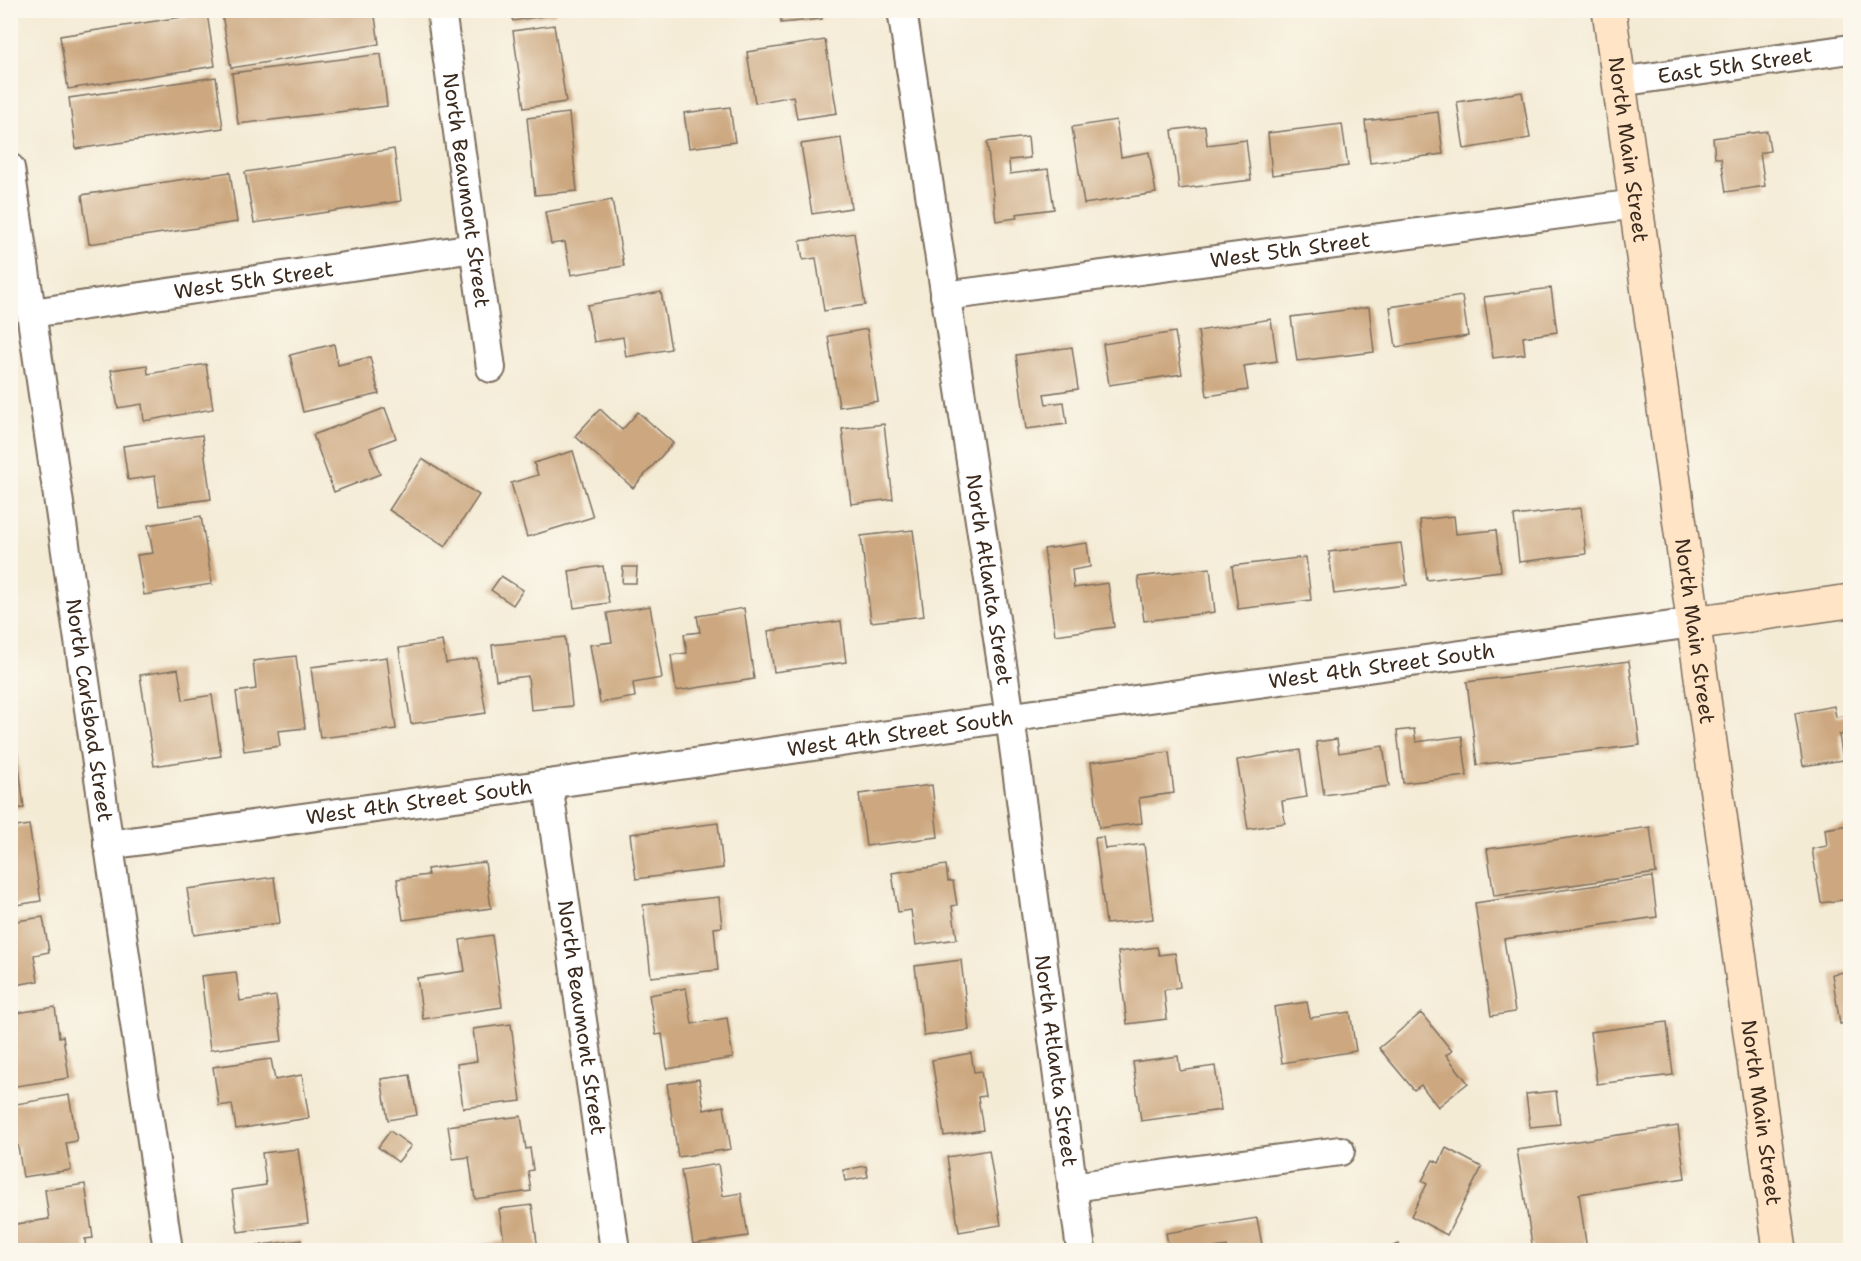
<svg xmlns="http://www.w3.org/2000/svg" width="1861" height="1261" font-family="'Shantell Sans',sans-serif">
<style>
.building{fill:#cca77f}
.lines{fill:none;stroke-linecap:round;stroke-linejoin:round}
.street-casing{stroke:#7c6e5e;stroke-width:32}
.secondary-casing{stroke:#7c6e5e;stroke-width:36}
.street{stroke:#fff;stroke-width:28}
.secondary{stroke:#ffe4c6;stroke-width:33}
.labels{text-anchor:middle;stroke-width:4.5;stroke-linejoin:round;paint-order:stroke}
.street-label{font-size:21px;fill:#3b2a1e;stroke:#fbf7ec}
</style>
<rect width="100%" height="100%" fill="#fbf7ec"/>
<filter id="ink" filterUnits="userSpaceOnUse"><feTurbulence type="fractalNoise" baseFrequency=".0167" numOctaves="2"/><feDisplacementMap in="SourceGraphic" scale="12" xChannelSelector="R" yChannelSelector="G"/><feConvolveMatrix kernelMatrix="1 2 1 2 8 2 1 2 1" color-interpolation-filters="sRGB"/></filter>
<filter id="wash" filterUnits="userSpaceOnUse"><feTurbulence type="fractalNoise" baseFrequency=".008" numOctaves="4" result="noise"/><feDisplacementMap in="SourceGraphic" scale="24" xChannelSelector="R" yChannelSelector="G"/><feGaussianBlur stdDeviation="1.35" result="paint"/><feColorMatrix in="noise" values="0 0 0 0 0 0 0 0 0 0 0 0 0 0 0 0 0 1.4 0 .05"/><feComposite in="paint" operator="in"/></filter>
<g filter="url(#wash)">
<rect width="100%" height="100%" fill="#f4ebd5"/>
<g id="blocks">
<!-- building -->
<g class="building">
<polygon points="245,10 374,10 379,44 231,68 222,14"/>
<polygon points="512,10 555,10 556,14 513,21"/>
<polygon points="780,10 821,10 822,19 781,23"/>
<polygon points="966,10 992,10 992,12 967,15"/>
<polygon points="207,13 215,66 68,89 60,36"/>
<polygon points="554,25 566,102 524,108 513,31"/>
<polygon points="825,40 837,113 797,119 793,96 755,103 747,52"/>
<polygon points="381,54 387,106 238,124 232,73"/>
<polygon points="216,77 223,128 76,149 69,98"/>
<polygon points="1522,92 1530,138 1464,149 1457,102"/>
<polygon points="730,107 735,142 689,148 684,113"/>
<polygon points="1438,112 1443,154 1370,163 1365,121"/>
<polygon points="569,113 577,191 535,195 527,118"/>
<polygon points="1116,120 1121,157 1149,152 1156,193 1084,204 1072,127"/>
<polygon points="1342,124 1348,166 1272,175 1268,133"/>
<polygon points="1205,126 1207,145 1246,140 1251,180 1179,189 1172,130"/>
<polygon points="1767,131 1770,151 1760,153 1765,186 1726,192 1721,158 1715,158 1713,138"/>
<polygon points="1028,137 1030,158 1009,160 1010,174 1048,169 1054,209 1016,214 1017,218 996,221 987,142"/>
<polygon points="841,138 851,208 812,214 801,144"/>
<polygon points="394,149 401,201 254,223 245,172"/>
<polygon points="230,172 237,222 89,244 82,195"/>
<polygon points="612,200 624,266 571,275 565,242 551,244 545,212"/>
<polygon points="854,233 865,305 824,311 816,258 803,260 800,241"/>
<polygon points="1551,288 1557,332 1523,337 1525,354 1493,358 1484,297"/>
<polygon points="661,292 671,349 626,357 623,337 594,342 587,305"/>
<polygon points="1462,296 1468,336 1396,347 1390,307"/>
<polygon points="1369,307 1374,352 1297,361 1291,317"/>
<polygon points="1271,319 1277,361 1244,366 1248,390 1207,396 1198,331"/>
<polygon points="867,329 878,401 839,407 828,336"/>
<polygon points="1175,332 1182,374 1109,385 1103,344"/>
<polygon points="334,344 338,365 370,357 379,394 303,412 290,355"/>
<polygon points="1072,347 1078,389 1044,394 1046,404 1064,402 1067,424 1026,429 1016,355"/>
<polygon points="206,364 213,409 144,421 142,404 118,408 111,370 147,365 148,374"/>
<polygon points="385,408 396,438 370,448 380,474 334,492 313,435"/>
<polygon points="600,409 622,430 638,412 673,443 633,488 575,436"/>
<polygon points="884,424 893,499 851,504 842,429"/>
<polygon points="202,435 211,499 159,506 155,476 128,480 123,446"/>
<polygon points="573,451 593,517 527,537 511,483 538,475 534,463"/>
<polygon points="422,459 479,495 445,547 389,510"/>
<polygon points="1581,508 1586,554 1519,562 1514,516"/>
<polygon points="201,516 212,584 144,595 137,555 153,553 148,525"/>
<polygon points="1454,516 1456,534 1496,530 1501,571 1427,580 1420,520"/>
<polygon points="913,530 924,616 871,622 861,536"/>
<polygon points="1087,543 1090,567 1072,570 1074,588 1108,583 1114,627 1055,635 1044,549"/>
<polygon points="1401,543 1407,585 1334,594 1329,552"/>
<polygon points="1306,557 1311,600 1238,609 1232,566"/>
<polygon points="603,566 609,603 574,608 569,571"/>
<polygon points="623,567 637,567 636,583 622,583"/>
<polygon points="1210,568 1215,612 1144,621 1138,577"/>
<polygon points="501,576 523,590 513,605 491,590"/>
<polygon points="650,606 662,678 633,683 635,697 600,703 590,645 612,642 607,613"/>
<polygon points="744,608 754,679 676,691 671,655 687,653 684,634 700,632 697,616"/>
<polygon points="841,621 846,662 774,672 768,631"/>
<polygon points="565,637 572,706 531,710 528,676 496,680 492,645"/>
<polygon points="442,641 446,663 477,658 486,713 411,724 399,648"/>
<polygon points="296,656 305,728 278,731 280,746 244,751 236,692 256,689 253,661"/>
<polygon points="387,657 396,729 320,738 311,667"/>
<polygon points="1629,661 1640,745 1477,765 1467,682"/>
<polygon points="178,669 183,700 212,695 221,756 154,766 140,675"/>
<polygon points="1834,706 1836,717 1850,715 1850,733 1839,735 1843,760 1803,766 1795,713"/>
<polygon points="1414,729 1416,742 1462,736 1467,776 1403,783 1397,731"/>
<polygon points="15,733 24,808 10,809 10,734"/>
<polygon points="1337,739 1339,753 1383,746 1389,786 1324,795 1316,742"/>
<polygon points="1300,750 1307,797 1282,801 1285,823 1248,829 1237,760"/>
<polygon points="1169,752 1174,793 1139,798 1142,823 1099,828 1091,762"/>
<polygon points="932,785 938,837 866,846 859,794"/>
<polygon points="718,823 723,868 636,879 630,834"/>
<polygon points="29,825 41,901 10,906 10,828"/>
<polygon points="1850,825 1850,899 1821,903 1812,849 1827,846 1825,829"/>
<polygon points="1650,827 1656,873 1494,896 1487,849"/>
<polygon points="1103,837 1105,849 1144,844 1153,919 1106,924 1095,838"/>
<polygon points="485,862 491,908 403,920 397,879 428,875 427,869"/>
<polygon points="946,865 948,881 953,881 957,905 952,906 957,939 916,945 911,910 898,912 892,873"/>
<polygon points="274,877 280,923 194,935 187,889"/>
<polygon points="1652,877 1657,917 1504,939 1515,1012 1491,1016 1475,903"/>
<polygon points="719,897 722,927 714,928 718,970 651,977 643,905"/>
<polygon points="43,917 49,952 34,955 38,981 10,986 10,922"/>
<polygon points="492,935 502,1007 423,1019 417,978 465,971 460,940"/>
<polygon points="1157,947 1159,955 1175,953 1180,987 1164,990 1167,1019 1127,1024 1118,952"/>
<polygon points="961,960 969,1030 924,1036 915,966"/>
<polygon points="1850,971 1850,1022 1840,1024 1832,974"/>
<polygon points="236,972 240,1001 276,996 282,1041 210,1050 201,976"/>
<polygon points="686,988 692,1024 727,1018 733,1058 667,1069 662,1034 656,1035 649,995"/>
<polygon points="1307,1002 1310,1018 1350,1012 1356,1051 1282,1063 1274,1007"/>
<polygon points="55,1007 59,1037 63,1036 69,1078 10,1087 10,1014"/>
<polygon points="1421,1013 1452,1051 1446,1055 1468,1083 1438,1107 1421,1085 1414,1090 1379,1048"/>
<polygon points="1667,1022 1673,1075 1597,1084 1590,1032"/>
<polygon points="511,1024 521,1101 463,1108 457,1064 477,1061 473,1029"/>
<polygon points="971,1053 974,1072 981,1071 985,1096 978,1097 983,1130 944,1136 932,1060"/>
<polygon points="1178,1056 1180,1071 1215,1066 1221,1110 1141,1121 1133,1062"/>
<polygon points="271,1059 275,1080 302,1075 309,1118 236,1129 232,1104 219,1106 213,1067"/>
<polygon points="410,1075 417,1115 388,1120 381,1079"/>
<polygon points="699,1079 704,1110 724,1106 731,1149 678,1157 667,1084"/>
<polygon points="1556,1091 1560,1124 1530,1127 1526,1094"/>
<polygon points="69,1095 77,1141 66,1143 71,1170 23,1177 18,1146 10,1148 10,1119 13,1119 10,1105"/>
<polygon points="521,1116 526,1149 530,1148 533,1170 528,1171 531,1191 475,1199 469,1157 453,1159 448,1126"/>
<polygon points="1678,1126 1685,1178 1579,1194 1587,1250 1533,1250 1517,1150"/>
<polygon points="390,1131 411,1146 398,1162 378,1147"/>
<polygon points="1446,1148 1482,1167 1447,1235 1411,1216 1427,1184 1422,1181 1433,1160 1439,1163"/>
<polygon points="298,1149 308,1223 238,1232 232,1190 266,1185 262,1153"/>
<polygon points="989,1150 1001,1225 959,1232 947,1157"/>
<polygon points="718,1164 723,1196 741,1193 748,1236 693,1244 681,1170"/>
<polygon points="866,1166 868,1177 845,1181 843,1170"/>
<polygon points="85,1184 93,1238 85,1239 86,1250 14,1250 10,1225 49,1219 45,1190"/>
<polygon points="532,1205 538,1250 469,1250 469,1246 504,1241 499,1209"/>
<polygon points="1257,1218 1263,1250 1228,1250 1227,1246 1215,1248 1215,1250 1169,1250 1166,1233"/>
<polygon points="301,1240 302,1250 245,1250 245,1247"/>
<polygon points="1399,1244 1402,1250 1383,1250"/>
</g>
</g>
</g>
<g filter="url(#ink)">
<use href="#blocks" fill-opacity="0" stroke="#7c6e5e" stroke-width="1.5"/>
<g class="lines">
<defs>
<g id="street">
<path id="s1" d="M441 10 491 368"/>
<path id="s2" d="M902 10 1010 717 1081 1250"/>
<path id="s3" d="M1619 82 1850 49"/>
<path id="s4" d="M10 168 168 1250"/>
<path id="s5" d="M945 296 1636 204"/>
<path id="s6" d="M32 313 474 248"/>
<path id="s7" d="M548 784 615 1250"/>
<path id="s8" d="M108 845 548 784 1049 712 1693 623"/>
<polyline points="1072,1187 1340,1151"/>
</g>
<g id="secondary">
<path id="s9" d="M1609 10 1780 1250"/>
<polyline points="1693,623 1850,601"/>
</g>
</defs>
<!-- street casing -->
<use href="#street" class="street-casing"/>
<!-- secondary casing -->
<use href="#secondary" class="secondary-casing"/>
<!-- street -->
<use href="#street" class="street"/>
<!-- secondary -->
<use href="#secondary" class="secondary"/>
</g>
</g>
<g class="labels">
<!-- street labels -->
<g class="street-label">
<text dy="7" stroke="none"><textPath href="#s3" startOffset="117">East 5th Street</textPath></text>
<text dy="7" stroke="none"><textPath href="#s9" startOffset="141">North Main Street</textPath></text>
<text dy="7" stroke="none"><textPath href="#s1" startOffset="182">North Beaumont Street</textPath></text>
<text dy="7" stroke="none"><textPath href="#s5" startOffset="348">West 5th Street</textPath></text>
<text dy="7" stroke="none"><textPath href="#s6" startOffset="224">West 5th Street</textPath></text>
<text dy="7" stroke="none"><textPath href="#s2" startOffset="576">North Atlanta Street</textPath></text>
<text dy="7" stroke="none"><textPath href="#s9" startOffset="627">North Main Street</textPath></text>
<text dy="7" stroke="none"><textPath href="#s8" startOffset="1286">West 4th Street South</textPath></text>
<text dy="7" stroke="none"><textPath href="#s4" startOffset="548">North Carlsbad Street</textPath></text>
<text dy="7" stroke="none"><textPath href="#s8" startOffset="800">West 4th Street South</textPath></text>
<text dy="7" stroke="none"><textPath href="#s8" startOffset="314">West 4th Street South</textPath></text>
<text dy="7" stroke="none"><textPath href="#s7" startOffset="236">North Beaumont Street</textPath></text>
<text dy="7" stroke="none"><textPath href="#s2" startOffset="1062">North Atlanta Street</textPath></text>
<text dy="7" stroke="none"><textPath href="#s9" startOffset="1113">North Main Street</textPath></text>
</g>
</g>
<!-- margin -->
<rect width="1861" height="1261" fill="none" stroke="#fbf7ec" stroke-width="36"/>
</svg>
